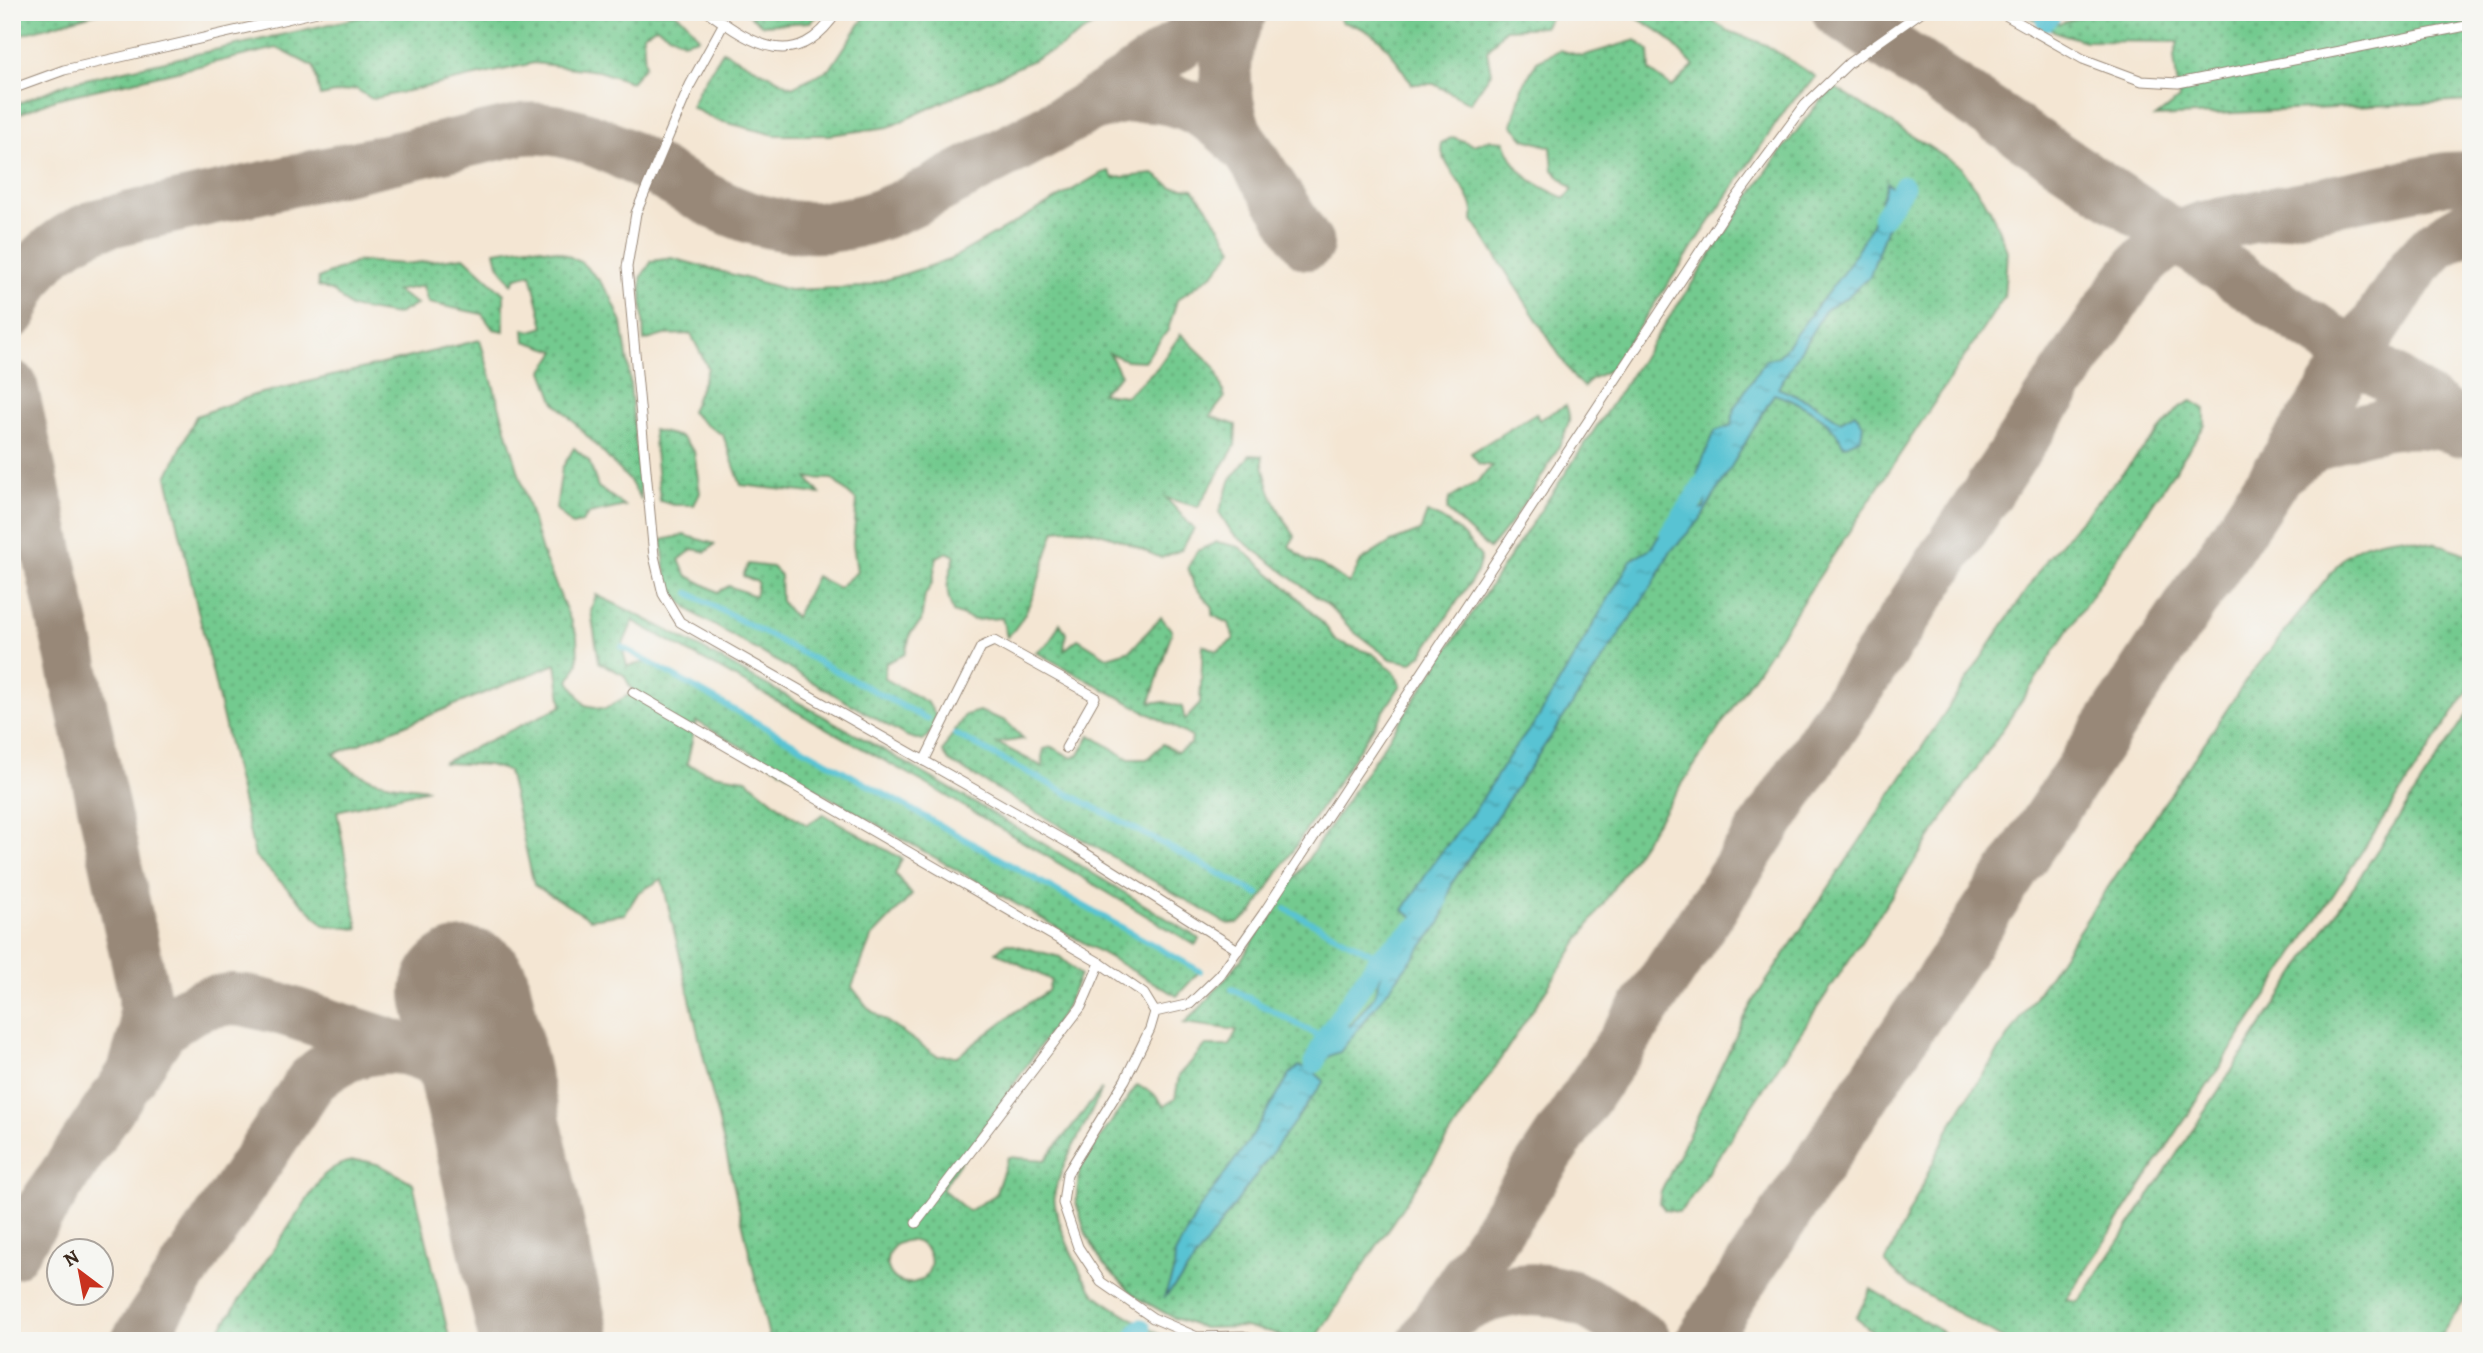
<svg xmlns="http://www.w3.org/2000/svg" width="2483" height="1353" font-family="Alegreya,serif">
<style>
.grass{fill:url(#grass-dots);stroke:#577a56;stroke-width:2;fill-rule:evenodd}
.water{fill:url(#water-ripples);stroke:#4a7678;stroke-width:2}
.lines{fill:none;stroke-linecap:round;stroke-linejoin:round}
.stream{stroke:#58c3d3;stroke-width:6}
.canal{stroke:#58c3d3;stroke-width:21}
.taxiway{stroke:#988878;stroke-width:52}
.runway{stroke:#988878;stroke-width:130}
.service-casing{stroke:#988878;stroke-width:11}
.service{stroke:#fff;stroke-width:9}
</style>
<defs>
<pattern id="grass-dots" width="8" height="8" patternUnits="userSpaceOnUse" patternTransform="scale(1.75)"><rect width="8" height="8" fill="#73ca8f"/><path d="M2 2h.1M6 6h.1" fill="none" stroke="#60a474" stroke-width="1.8" stroke-linecap="round"/></pattern>
<pattern id="water-ripples" width="26" height="14" patternUnits="userSpaceOnUse" patternTransform="scale(1.75)"><rect width="26" height="14" fill="#58c3d3"/><path d="M2 4q2-2 4 0t4 0M15 11q2-2 4 0t4 0" fill="none" stroke="#4a9fab"/></pattern>
</defs>
<rect width="100%" height="100%" fill="#f6f6f2"/>
<filter id="ink" filterUnits="userSpaceOnUse"><feTurbulence type="fractalNoise" baseFrequency=".0143" numOctaves="2"/><feDisplacementMap in="SourceGraphic" scale="14" xChannelSelector="R" yChannelSelector="G"/><feConvolveMatrix kernelMatrix="1 2 1 2 8 2 1 2 1" color-interpolation-filters="sRGB"/></filter>
<filter id="wash" filterUnits="userSpaceOnUse"><feTurbulence type="fractalNoise" baseFrequency=".00686" numOctaves="4" result="noise"/><feDisplacementMap in="SourceGraphic" scale="28" xChannelSelector="R" yChannelSelector="G"/><feGaussianBlur stdDeviation="1.57" result="paint"/><feColorMatrix in="noise" values="0 0 0 0 0 0 0 0 0 0 0 0 0 0 0 0 0 1.4 0 .05"/><feComposite in="paint" operator="in"/></filter>
<g filter="url(#wash)">
<rect width="100%" height="100%" fill="#f4e6d3"/>
<!-- grass -->
<g class="grass">
<polygon points="12,12 101,12 12,37"/>
<polygon points="383,12 674,12 686,21 699,38 683,42 656,27 643,34 645,66 631,82 598,71 534,63 372,99 356,89 320,96 314,67 277,48 55,99 12,117 12,106 68,83"/>
<polygon points="745,12 823,12 810,22 762,25"/>
<polygon points="868,12 1113,12 1059,48 889,127 829,135 775,135 716,120 691,107 699,89 723,51 792,87 830,69"/>
<path d="M1339 12H1554L1544 27 1505 29 1487 51 1491 73 1470 103 1434 84H1412C1390 52 1383 30 1341 22Z"/>
<path d="M1627 12H1698L1729 31 1766 45 1816 77 1788 106 1610 370 1591 379 1584 387 1574 378 1473 220C1477 192 1441 171 1441 143L1453 137 1473 145 1489 140 1504 141C1516 175 1533 184 1565 198L1573 190 1553 170 1551 147 1525 139 1512 125 1522 88 1537 61 1559 50 1582 56 1636 40 1649 51 1650 71 1672 87 1694 66 1663 34Z"/>
<polygon points="2022,12 2044,12 2059,24 2094,12 2471,12 2471,101 2155,117 2179,99 2174,56 2178,42 2085,41 2056,32"/>
<polygon points="1834,87 1961,167 1990,209 2007,251 2004,297 1314,1341 1293,1341 1271,1332 1244,1327 1203,1328 1174,1318 1136,1297 1103,1264 1086,1234 1076,1202 1080,1167 1137,1085 1153,1093 1164,1106 1175,1099 1179,1076 1205,1046 1229,1046 1237,1030 1184,1023 1202,1006 1240,961 1771,165 1815,107"/>
<path d="M1109 171 1113 178 1154 174 1172 187 1193 189 1212 214 1233 249 1214 273 1177 300 1168 330 1144 361 1126 360 1109 353 1121 375 1101 393 1126 396 1157 368 1181 334 1215 367 1225 397 1210 416 1236 425 1235 446 1198 507 1166 498 1194 529 1181 550 1161 558C1126 543 1094 524 1055 530 1043 562 1033 615 1007 637L1002 618 974 620 953 612C944 588 947 580 955 556L947 552 937 557 932 583 925 595 921 622 911 632 905 654 886 663 884 678 928 703 936 716 931 732 923 741 906 736 698 616C665 592 666 579 662 540L684 535 715 544 706 552 693 549 679 560 686 575 718 592 729 586 755 596 758 582 743 576 748 564 772 567 780 575 781 601 795 618 816 576 838 588 857 572 853 544 857 501 832 479 807 478 820 494 741 485 723 435 706 425 691 412 708 368 691 334 664 335 644 341 641 277 652 261 672 258 789 290 863 287 949 260 1102 173Z"/>
<polygon points="529,246 557,251 581,262 598,279 611,297 622,323 628,363 641,500 630,481 554,401 543,371 556,351 525,341 524,329 531,331 544,327 531,274 517,277 512,284 498,264 495,251"/>
<polygon points="464,257 504,294 504,331 493,329 482,314 428,303 423,286 396,291 417,304 396,315 350,307 334,292 318,286 318,278 359,261 405,264"/>
<path d="M480 340 542 552 577 636 578 663 569 681 585 705 605 709 633 692 624 675 599 662 591 611 596 595C660 624 721 660 783 694 925 772 1063 854 1200 939L1195 945 928 785 633 621 622 647 627 666 649 662 1200 971 1177 996 696 721 687 764 713 774 746 779 787 812 807 825 823 814 902 859 895 874 912 895 871 938 852 987 869 1009 937 1056H958L1018 1010 1048 991 1051 980 996 952 1006 943 1060 957 1080 975 1064 1011 942 1189 968 1211 995 1195 1008 1157 1045 1160 1102 1089C1088 1124 1065 1154 1055 1191 1050 1210 1081 1281 1095 1294 1114 1310 1138 1321 1159 1334L1161 1341H770L662 879 638 893 625 914 590 919 534 885 508 771 488 765 442 763 562 706 556 664 334 754C358 783 394 785 429 789L337 811 358 929 324 925 255 856 167 477 196 416 254 395ZM910 1240C930 1244 937 1262 924 1278 889 1300 869 1245 910 1240Z"/>
<polygon points="2192,401 2205,409 2205,425 1686,1205 1679,1212 1665,1210 1659,1202 1661,1192 1746,1015 1756,997 2047,559 2180,407"/>
<path d="M1566 405C1568 410 1570 415 1569 421 1561 453 1512 524 1489 549L1447 511 1449 499 1477 482 1492 466 1479 464 1471 453 1536 413 1539 420Z"/>
<polygon points="653,430 681,437 694,451 700,493 694,505 674,505 660,501"/>
<polygon points="574,448 589,461 598,487 625,506 589,514 581,523 572,525 556,509 562,468"/>
<path d="M1250 455 1262 456C1265 486 1277 511 1295 536L1289 546 1307 561 1321 565 1349 584 1361 561 1391 542 1420 531 1427 513C1449 518 1468 539 1481 557L1477 572 1422 654 1411 663 1391 659 1354 632 1330 607 1232 533 1219 512 1231 479Z"/>
<path d="M2400 537 2445 546 2471 556V686L2066 1300 2079 1302 2471 708V1290L2437 1341H2007L1909 1285 1885 1263 1948 1131 1962 1106 2247 679 2345 556C2362 543 2379 539 2400 537Z"/>
<polygon points="1217,542 1239,547 1292,592 1326,627 1336,641 1373,654 1394,672 1401,685 1252,913 1238,923 1227,924 949,761 943,752 948,741 965,715 979,711 1006,721 1024,739 997,743 1043,767 1042,757 1044,749 1052,747 1072,758 1079,755 1090,735 1129,759 1147,759 1163,744 1177,752 1191,744 1192,737 1036,652 1049,643 1060,623 1066,633 1064,650 1078,639 1107,657 1131,650 1161,617 1172,631 1150,702 1165,702 1182,707 1185,720 1200,704 1203,645 1217,651 1234,639 1229,623 1212,615 1213,607 1194,586 1188,567 1197,551"/>
<path d="M365 1161 380 1165 413 1183 450 1341H212L323 1176C336 1164 348 1160 365 1161Z"/>
<polygon points="1871,1289 1957,1341 1867,1341 1873,1332 1856,1318"/>
</g>
<!-- water -->
<path class="water" d="M1887 182 1898 194 1870 276 1845 299 1826 309 1778 388 1813 403 1840 421 1855 413 1863 425 1861 438 1844 446C1831 418 1802 403 1774 394L1700 520 1670 552 1654 583 1452 883 1441 922 1340 1052C1328 1055 1320 1061 1314 1072L1324 1081 1180 1280 1164 1298 1174 1270 1175 1254 1199 1209 1250 1139 1290 1074 1299 1066 1310 1069 1335 1026 1345 1022 1350 1026 1374 996 1384 966 1380 958 1409 947 1422 923 1403 910 1436 859 1477 807 1511 753 1537 720 1631 560 1649 550 1679 508 1684 511 1704 508 1708 486 1697 473 1715 431 1732 425 1734 408 1765 360 1779 356 1848 266 1877 215Z"/>
<g class="lines">
<!-- stream -->
<g class="stream">
<polyline points="689,593 927,719"/>
<polyline points="622,647 1200,971"/>
<polyline points="955,734 1258,894"/>
<polyline points="1286,909 1380,958"/>
<polyline points="1232,989 1325,1039"/>
</g>
<!-- canal -->
<g class="canal">
<polyline points="2046,20 2053,12"/>
<polyline points="1883,217 1904,186"/>
<polyline points="1670,534 1721,459"/>
<polyline points="1314,1063 1325,1039 1380,958 1422,923 1437,901"/>
<polyline points="1133,1341 1141,1329"/>
</g>
<!-- taxiway -->
<g class="taxiway">
<path d="M1241 12C1221 53 1222 90 1236 132L1308 244"/>
<polyline points="1838,12 2471,432"/>
<path d="M1096 105C1155 84 1206 103 1246 149"/>
<path d="M12 313C28 267 54 241 100 224L523 129C599 123 665 183 732 211 766 225 805 231 841 225 887 218 927 193 968 172 1014 147 1063 124 1107 95 1147 69 1185 40 1224 12"/>
<polyline points="12,386 144,994 145,1031 134,1068"/>
<path d="M2285 468C2325 430 2410 410 2462 431"/>
<polyline points="12,1253 163,1028 188,1011 206,1003 231,999 244,1000 281,1009 417,1053 449,1065 471,1082 487,1109 509,1185"/>
<path d="M1438 1325C1478 1292 1532 1278 1581 1300 1604 1310 1625 1327 1646 1341"/>
<path d="M137 1341 311 1081C337 1057 367 1044 402 1049"/>
<path d="M1424 1341 2122 290C2145 257 2165 240 2204 227L2446 178 2471 177"/>
<polyline points="1701,1341 2415,266 2437,244 2471,224"/>
</g>
<!-- runway -->
<polyline class="runway" points="466,993 545,1341"/>
</g>
</g>
<g filter="url(#ink)">
<g class="lines">
<defs>
<g id="service">
<path d="M708 12C754 45 796 73 837 12"/>
<polyline points="2000,12 2083,59 2142,81 2178,83 2471,25"/>
<polyline points="724,23 690,85 636,213 627,267 654,556 663,594 680,622 1074,846 1238,950"/>
<polyline points="12,89 64,70 317,12"/>
<polyline points="633,692 1100,963 1144,994 1155,1012"/>
<polyline points="924,761 981,647 994,641 1095,697 1066,748"/>
<polyline points="916,1223 1081,1007 1100,963"/>
<polyline points="1257,1341 1243,1336 1197,1337 1153,1318 1101,1282 1078,1247 1063,1203 1067,1174 1125,1080 1150,1029 1155,1012 1190,1004 1220,975 1263,914 1728,209 1805,105 1849,63 1921,12"/>
</g>
</defs>
<!-- service casing -->
<use href="#service" class="service-casing"/>
<!-- service -->
<use href="#service" class="service"/>
</g>
</g>
<!-- margin -->
<rect width="2483" height="1353" fill="none" stroke="#f6f6f2" stroke-width="42"/>
<!-- north arrow -->
<g transform="translate(80 1272) rotate(328)"><circle r="33" fill="#f6f6f2" stroke="#aba49d" stroke-width="2"/>
<path d="M0-5L12 26L0 18L-12 26Z" fill="#c8321e"/>
<text y="-10" font-size="19" font-weight="bold" text-anchor="middle" fill="#3b2a1e">N</text>
</g>
</svg>
